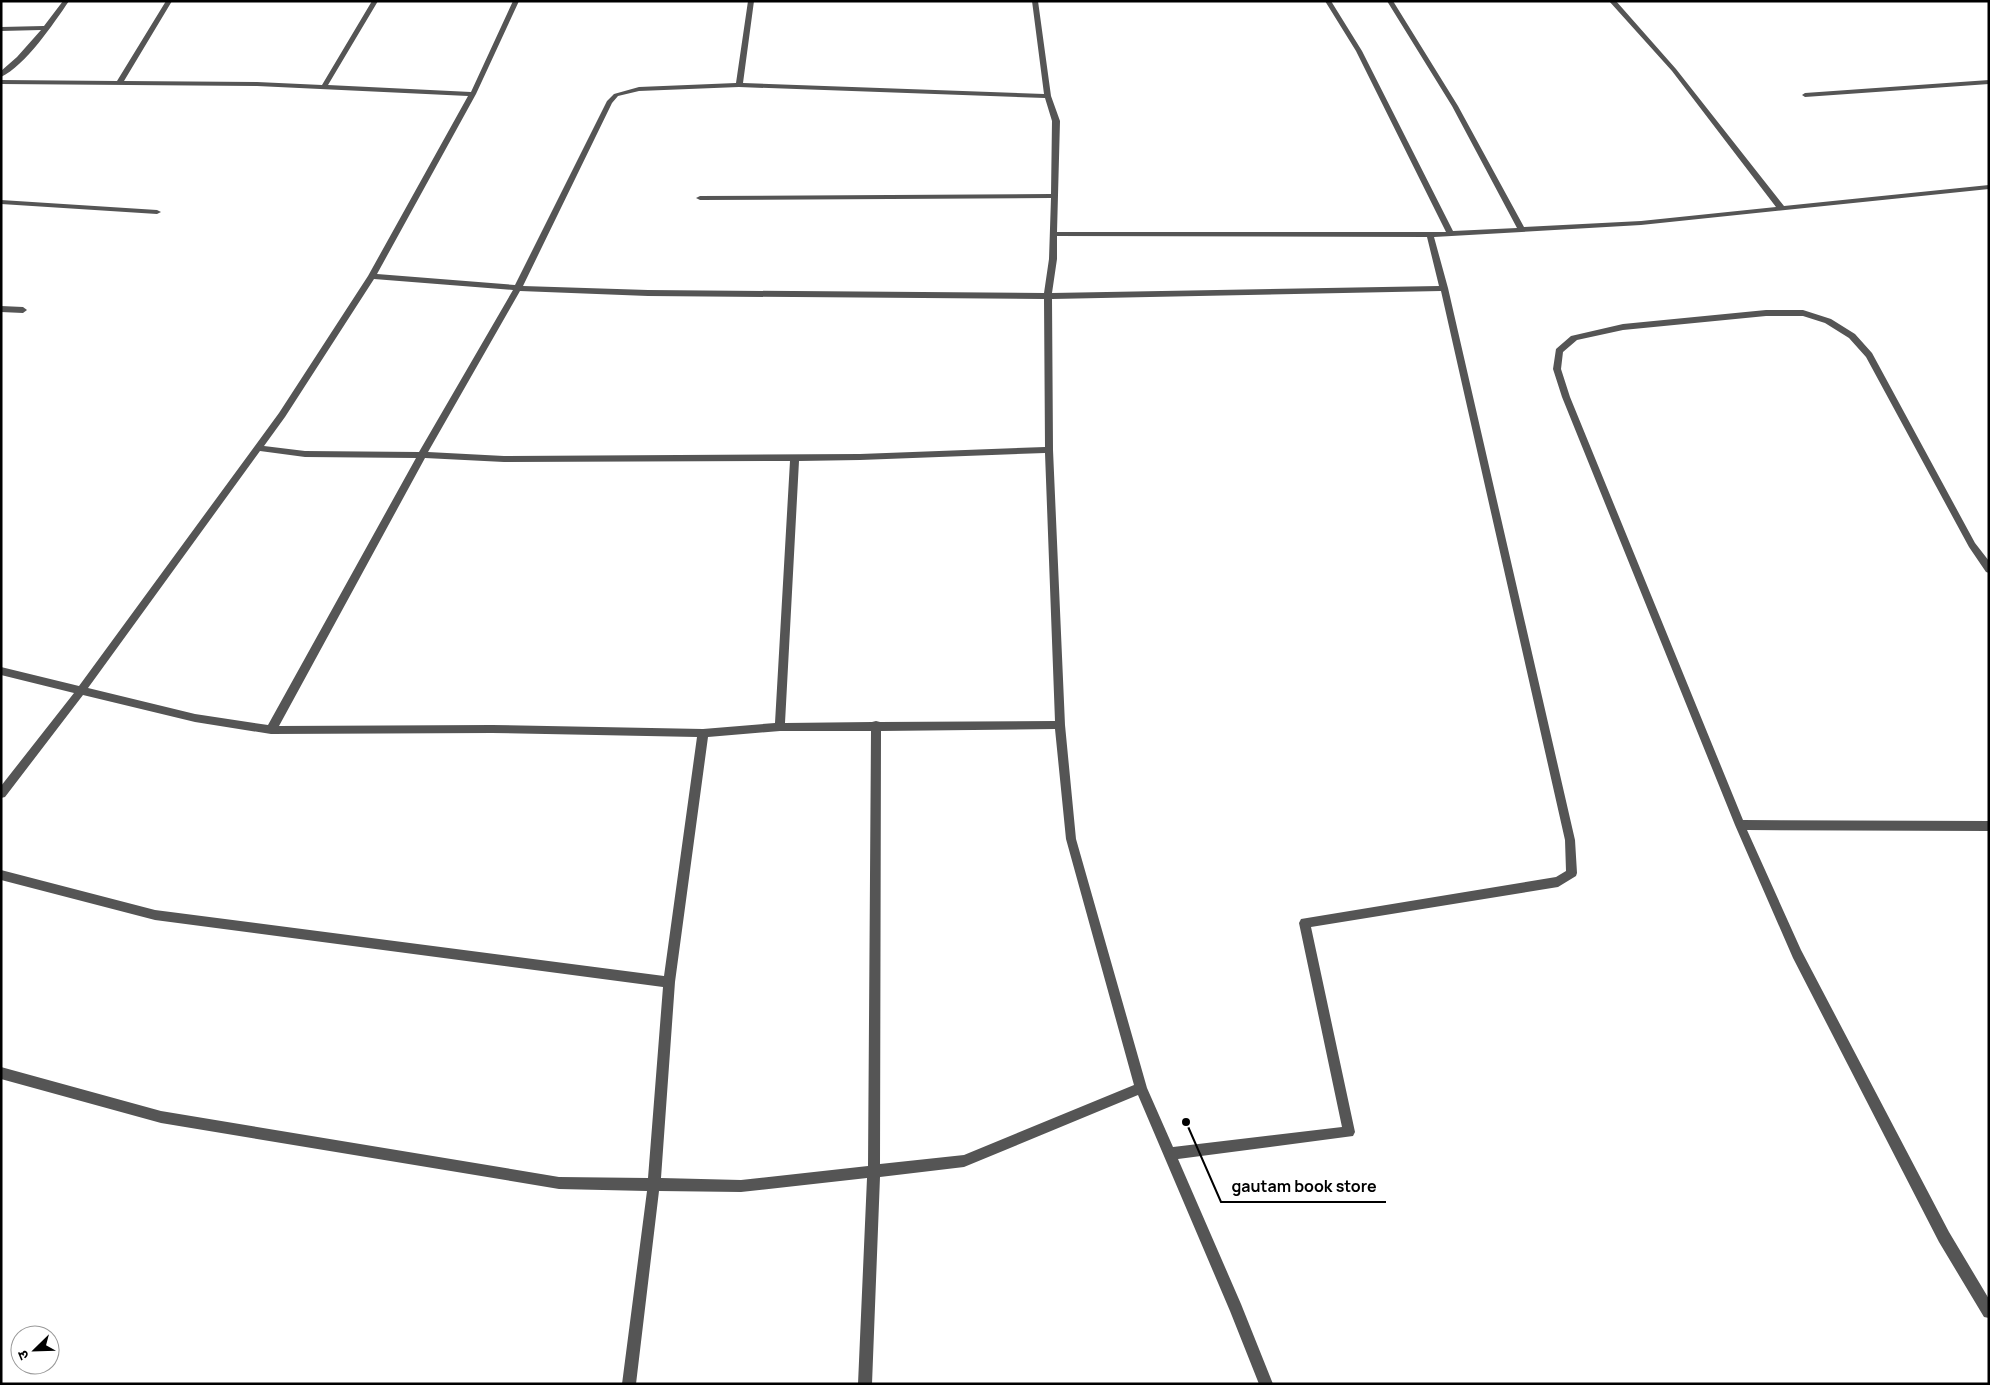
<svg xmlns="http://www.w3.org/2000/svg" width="1990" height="1385" font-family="Manrope,'Noto Sans Devanagari',sans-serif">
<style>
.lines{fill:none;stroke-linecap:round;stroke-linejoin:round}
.service{fill:#555;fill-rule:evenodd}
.minor{fill:#555;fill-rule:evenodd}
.leader{fill:none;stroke:#000;stroke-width:2}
.callout-dot{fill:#000;stroke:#fff;stroke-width:2}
.callout-label{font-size:16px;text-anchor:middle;font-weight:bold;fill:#000;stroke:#fff;stroke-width:4.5;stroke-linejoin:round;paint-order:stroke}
</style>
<rect width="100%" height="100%" fill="#fff"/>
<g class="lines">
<!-- service -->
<polygon class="service" points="1766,310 1803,310 1831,319 1855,334 1872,353 1975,543 1989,561 1989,573 1986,572 1969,547 1866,357 1849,338 1825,323 1803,316 1766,316 1623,330 1577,340 1563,352 1561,369 1570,397 1743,820 1989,821 1989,831 1747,830 1801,950 1949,1232 1989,1299 1989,1318 1984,1317 1939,1242 1793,958 1735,825 1562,397 1553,369 1556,349 1571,336 1623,324"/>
<!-- minor -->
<g class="minor">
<path d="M63 1H69C54 23 25 66 1 77V71L17 57 41 30 1 31V27L44 26Z"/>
<path d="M166 1H172L124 81 257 82 322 85 372 1H378L328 85 471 92 513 1H519L476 94 377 274 515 285 607 101 614 94 639 87 736 83 748 1H754L743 83 1044 94 1032 1H1038L1051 96 1060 121 1057 232H1446L1356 51 1325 1H1331L1362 51 1453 231 1517 228 1452 106 1387 1H1393L1458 106 1524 227 1641 221 1776 207 1672 71 1609 1H1616L1676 69 1784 206 1989 185V189L1641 225 1434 237 1448 288 1575 840 1577 873 1576 876 1558 887 1311 927 1355 1132 1353 1136 1178 1159 1241 1304 1273 1384H1259L1230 1311 1138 1095 964 1167 880 1177 872 1384H858L867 1178 741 1192 659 1191 636 1384H622L647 1191 559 1189 161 1123 1 1079V1067L161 1111 559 1177 648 1178 663 987 155 920 1 880V870L155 910 664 976 697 737 492 733 271 734 195 722 83 695 5 797 1 798V786L74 693 1 675V667L79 686 279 413 368 276 468 96 257 86 1 84V80L117 81ZM739 87 1045 98 1052 121 1051 194 700 196 696 198 700 200 1051 198 1049 259 1044 293 648 290 523 286 612 103 618 96 639 91ZM1057 236 1427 237 1439 286 1052 293 1057 259ZM374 279 513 290 419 452 305 451 264 446 285 417ZM520 291 648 296 1044 299 1045 447 860 454 504 456 428 452ZM1441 291 1565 840 1566 871 1556 877 1301 919 1299 923 1342 1127 1173 1147 1147 1088 1076 839 1065 725 1053 450 1052 299ZM260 451 305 457 416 458 268 725 195 714 88 688ZM1045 453 1055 721 880 722 876 721 872 722 785 723 799 461 860 460ZM425 458 504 462 790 461 775 723 703 729 492 725 279 726ZM1055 729 1066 839 1134 1085 964 1155 880 1164 881 731ZM780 731H871L868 1166 741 1180 661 1178 675 982 708 737Z"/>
<polygon points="1989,80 1989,84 1805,97 1802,95 1805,93"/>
<polygon points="1,200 157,210 161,212 157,214 1,204"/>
<polygon points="1,306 23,307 27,310 23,313 1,312"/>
</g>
</g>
<!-- callouts -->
<path class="leader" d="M1186 1122L1221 1202H1386"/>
<circle class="callout-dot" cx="1186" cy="1122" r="5"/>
<g class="callout-label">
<text x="1304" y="1192">gautam book store</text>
</g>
<!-- border -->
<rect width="1990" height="1385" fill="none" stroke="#000000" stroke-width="5"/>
<!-- north arrow -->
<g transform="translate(35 1350) rotate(247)"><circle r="24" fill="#ffffff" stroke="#999999"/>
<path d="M0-4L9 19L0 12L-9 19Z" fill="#000000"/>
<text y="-8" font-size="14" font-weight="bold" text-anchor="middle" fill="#000000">उ</text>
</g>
</svg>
